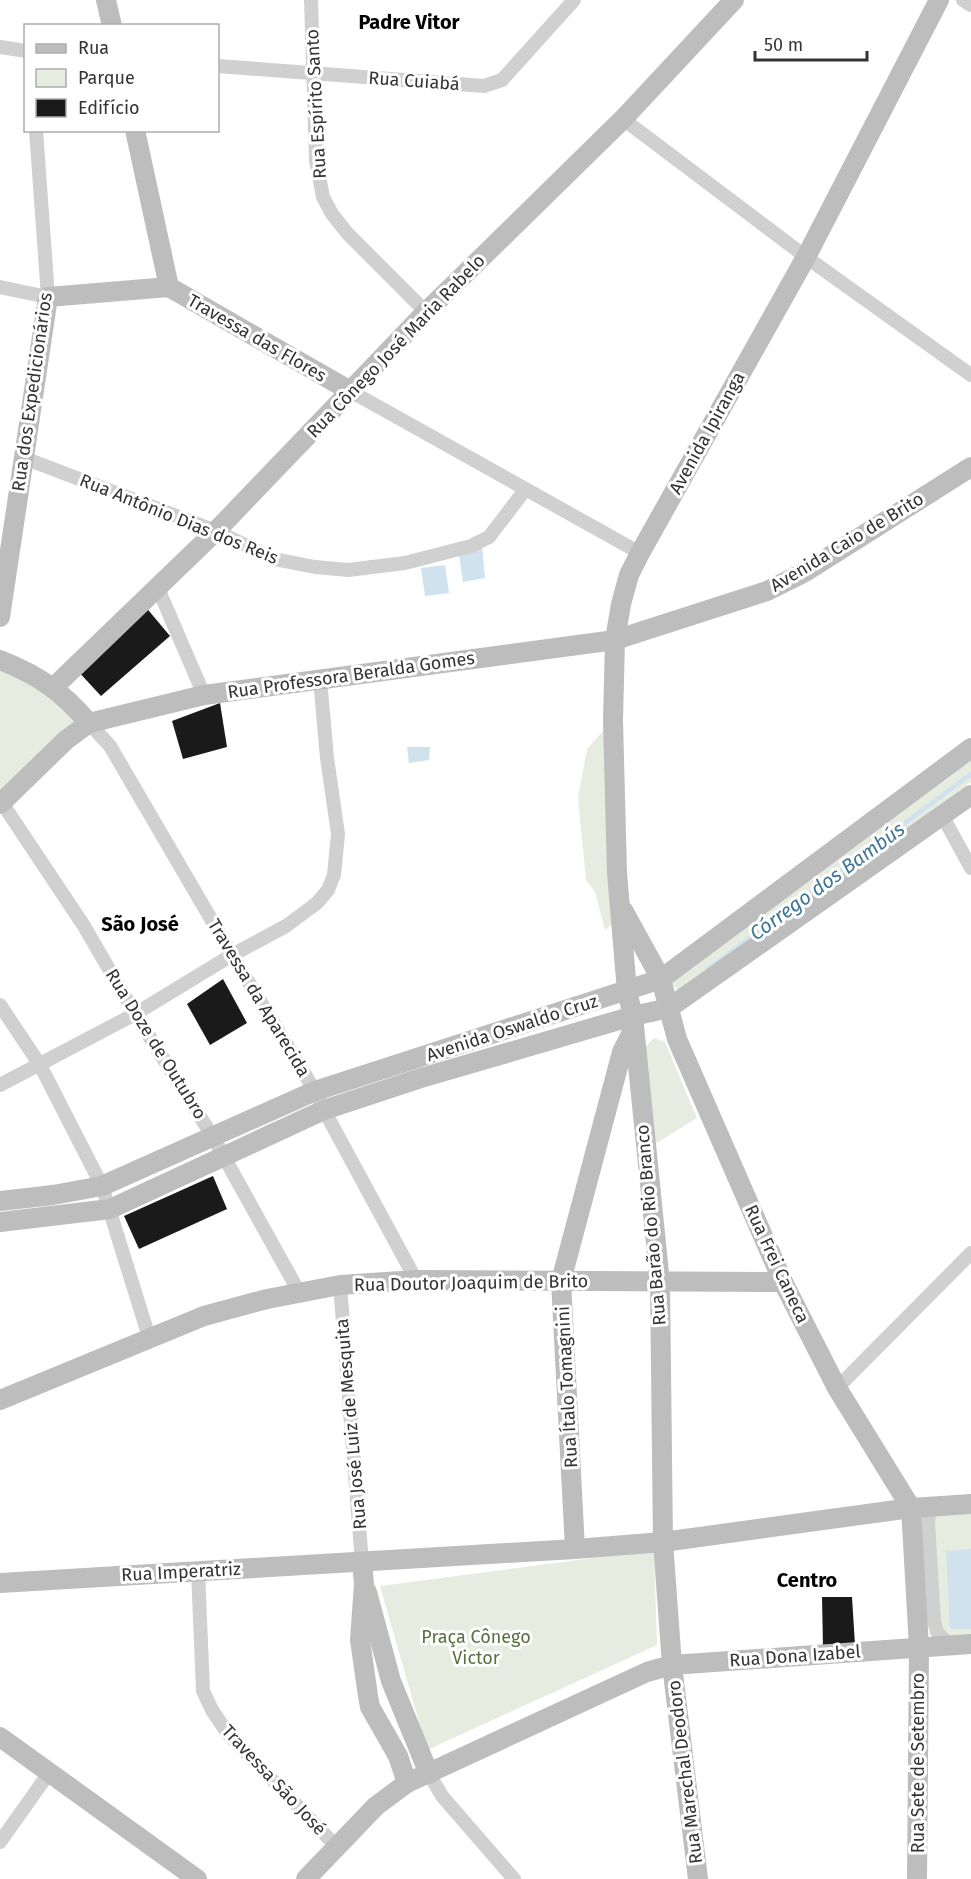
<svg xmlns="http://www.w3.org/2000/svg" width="971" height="1879" font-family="'Fira Sans',sans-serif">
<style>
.green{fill:#e6ecdf}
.water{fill:#cfe2ee}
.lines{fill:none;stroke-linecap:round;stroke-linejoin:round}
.stream{stroke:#cfe2ee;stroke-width:4.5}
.building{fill:#1a1a1a}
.street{stroke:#d0d0d0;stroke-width:14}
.secondary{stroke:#bdbdbd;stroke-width:20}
.labels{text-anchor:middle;stroke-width:6;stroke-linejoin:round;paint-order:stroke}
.street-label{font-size:18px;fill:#333;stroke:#fff}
.park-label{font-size:18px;fill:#56703f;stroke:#fff}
.neighbourhood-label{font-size:20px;font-weight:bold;fill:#000;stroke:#fff}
.water-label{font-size:20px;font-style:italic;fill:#3f7597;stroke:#fff}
</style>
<rect width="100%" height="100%" fill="#fff"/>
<!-- green -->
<g class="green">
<polygon points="0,667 21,673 82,722 0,792"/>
<polygon points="613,720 613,908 611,925 605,930 595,892 586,880 578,797 587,749"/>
<polygon points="971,759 971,782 681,996 670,980"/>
<polygon points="654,1038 665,1042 697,1118 650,1147 642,1050"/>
<polygon points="938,1510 971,1510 971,1636 948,1637 937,1624 931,1524"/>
<polygon points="654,1550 657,1645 427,1750 380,1586"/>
</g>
<!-- water -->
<g class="water">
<polygon points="482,546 485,578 463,582 459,555"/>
<polygon points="445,565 449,593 425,596 421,568"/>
<polygon points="407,747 430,747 429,760 409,763"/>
<polygon points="971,1549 971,1629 950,1629 946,1551"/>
</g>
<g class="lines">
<!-- stream -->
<polyline class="stream" points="708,969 971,774"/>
</g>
<!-- building -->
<g class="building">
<polygon points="144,605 170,636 101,696 76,669"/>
<polygon points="220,703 227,747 183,759 172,721"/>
<polygon points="223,979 247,1023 210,1045 187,1004"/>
<polygon points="213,1176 227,1209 139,1249 124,1216"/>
<polygon points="822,1597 852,1597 855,1645 823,1647"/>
</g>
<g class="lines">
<!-- street -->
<g class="street">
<polyline points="311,0 316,160 323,197 332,214 348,234 426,312"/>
<polyline points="963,0 971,5"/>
<polyline points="0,47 26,51"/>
<polyline points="218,66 484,86 502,80 574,0"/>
<polyline points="623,119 806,257 971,375"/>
<polyline points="0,287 48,297 36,130"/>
<polyline points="352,392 640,553"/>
<polyline points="24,458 216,531 274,559 315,567 348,570 405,563 471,546 489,537 525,490"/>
<polyline points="157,586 204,695"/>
<polyline points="89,723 110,746 232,955 315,1091 324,1110 416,1280"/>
<polyline points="2,803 84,926 135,1014 213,1137 299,1292"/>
<polyline points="943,817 971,868"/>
<polyline points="0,1005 40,1065 102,1186 149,1337"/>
<polyline points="0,1085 135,1014 232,955 286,926 317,903 328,890 334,875 338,834 327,758 320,679"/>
<polyline points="340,1285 362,1563"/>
<polyline points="837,1388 971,1253"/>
<polyline points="930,1506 928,1522 934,1621 937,1632 949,1645"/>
<polyline points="198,1571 203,1691 212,1710 228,1734 336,1846"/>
<polyline points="429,1774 442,1796 514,1879"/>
<polyline points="0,1842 49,1773"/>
</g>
<!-- secondary -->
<g class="secondary">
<polyline points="106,0 112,26"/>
<polyline points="135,130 169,287"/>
<polyline points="0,617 48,297 169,287 352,392"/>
<path d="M0 660C40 676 61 691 89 723"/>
<polyline points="54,687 216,531 426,312 623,119 734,0"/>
<polyline points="0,804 66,740 89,723 204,695 615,640 767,591 805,572 971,467"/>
<polyline points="623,910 661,979 677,1039 783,1282 837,1388 911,1508 919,1647 917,1879"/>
<polyline points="0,1201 53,1195 102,1186 315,1091 661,979 971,748"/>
<polyline points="0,1222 110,1209 324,1110 421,1078 633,1016 669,1008 971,795"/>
<polyline points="0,1400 204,1316 267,1299 340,1285 416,1280 783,1282"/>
<polyline points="575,1549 561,1281 622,1052 634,1028"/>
<polyline points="362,1563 364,1584 360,1640 368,1696 370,1707 398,1756 407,1783"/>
<polyline points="0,1583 575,1549 663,1542 911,1508 971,1504"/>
<polyline points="367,1592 391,1681 429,1774"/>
<polyline points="0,1737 197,1879"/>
<polyline points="306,1879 376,1806 407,1783 647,1672 672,1665 971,1644"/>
<polyline points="698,1879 672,1665 663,1542 660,1283 633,1016 627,991 617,873 613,720 615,640 621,604 629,575 640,553 806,257 939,0"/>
</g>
</g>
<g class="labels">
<!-- street labels -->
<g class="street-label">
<text transform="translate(414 81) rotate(4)" y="6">Rua Cuiabá</text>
<text transform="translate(316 104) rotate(-93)" y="6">Rua Espírito Santo</text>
<text transform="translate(257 338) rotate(30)" y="6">Travessa das Flores</text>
<text transform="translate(396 346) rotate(-46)" y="6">Rua Cônego José Maria Rabelo</text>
<text transform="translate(32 392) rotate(-82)" y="6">Rua dos Expedicionários</text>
<text transform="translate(707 433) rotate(-61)" y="6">Avenida Ipiranga</text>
<text transform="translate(179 519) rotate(22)" y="6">Rua Antônio Dias dos Reis</text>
<text transform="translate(847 542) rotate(-31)" y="6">Avenida Caio de Brito</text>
<text transform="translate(351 675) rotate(-8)" y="6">Rua Professora Beralda Gomes</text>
<text transform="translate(259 998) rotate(59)" y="6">Travessa da Aparecida</text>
<text transform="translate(512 1028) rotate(-18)" y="6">Avenida Oswaldo Cruz</text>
<text transform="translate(156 1044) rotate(58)" y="6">Rua Doze de Outubro</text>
<text transform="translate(651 1225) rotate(-95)" y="6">Rua Barão do Rio Branco</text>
<text transform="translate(777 1264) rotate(65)" y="6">Rua Frei Caneca</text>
<text transform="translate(471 1283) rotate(-1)" y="6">Rua Doutor Joaquim de Brito</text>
<text transform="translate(567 1387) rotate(-93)" y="6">Rua Ítalo Tomagnini</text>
<text transform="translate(351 1424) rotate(-95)" y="6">Rua José Luiz de Mesquita</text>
<text transform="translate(181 1572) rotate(-3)" y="6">Rua Imperatriz</text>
<text transform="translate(795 1656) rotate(-4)" y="6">Rua Dona Izabel</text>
<text transform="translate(918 1763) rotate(-90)" y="6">Rua Sete de Setembro</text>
<text transform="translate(685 1772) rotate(-97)" y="6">Rua Marechal Deodoro</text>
<text transform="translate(274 1780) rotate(47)" y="6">Travessa São José</text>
</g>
<!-- park labels -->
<g class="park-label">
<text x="476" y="1643">Praça Cônego<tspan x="476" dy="21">Victor</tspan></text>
</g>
<!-- neighbourhood labels -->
<g class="neighbourhood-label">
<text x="409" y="29">Padre Vitor</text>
<text x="140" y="931">São José</text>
<text x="807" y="1587">Centro</text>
</g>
<!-- water labels -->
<g class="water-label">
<text transform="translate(827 881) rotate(-36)" y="7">Córrego dos Bambús</text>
</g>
</g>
<!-- legend -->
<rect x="24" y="24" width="195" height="108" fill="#ffffff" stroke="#adadad" stroke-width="1.5"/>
<rect x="36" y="44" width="30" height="9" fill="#bdbdbd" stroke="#adadad" stroke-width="1.5"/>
<text x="78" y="54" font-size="18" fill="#333333">Rua</text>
<rect x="36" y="69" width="30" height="18" fill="#e6ecdf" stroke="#adadad" stroke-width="1.5"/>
<text x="78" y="84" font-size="18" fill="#333333">Parque</text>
<rect x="36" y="99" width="30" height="18" fill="#1a1a1a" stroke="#adadad" stroke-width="1.5"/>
<text x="78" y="114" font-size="18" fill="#333333">Edifício</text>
<!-- scale -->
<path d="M755 51v9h112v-9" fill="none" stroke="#333333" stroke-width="3"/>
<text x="764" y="51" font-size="18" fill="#333333" stroke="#ffffff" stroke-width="4.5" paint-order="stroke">50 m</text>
</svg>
